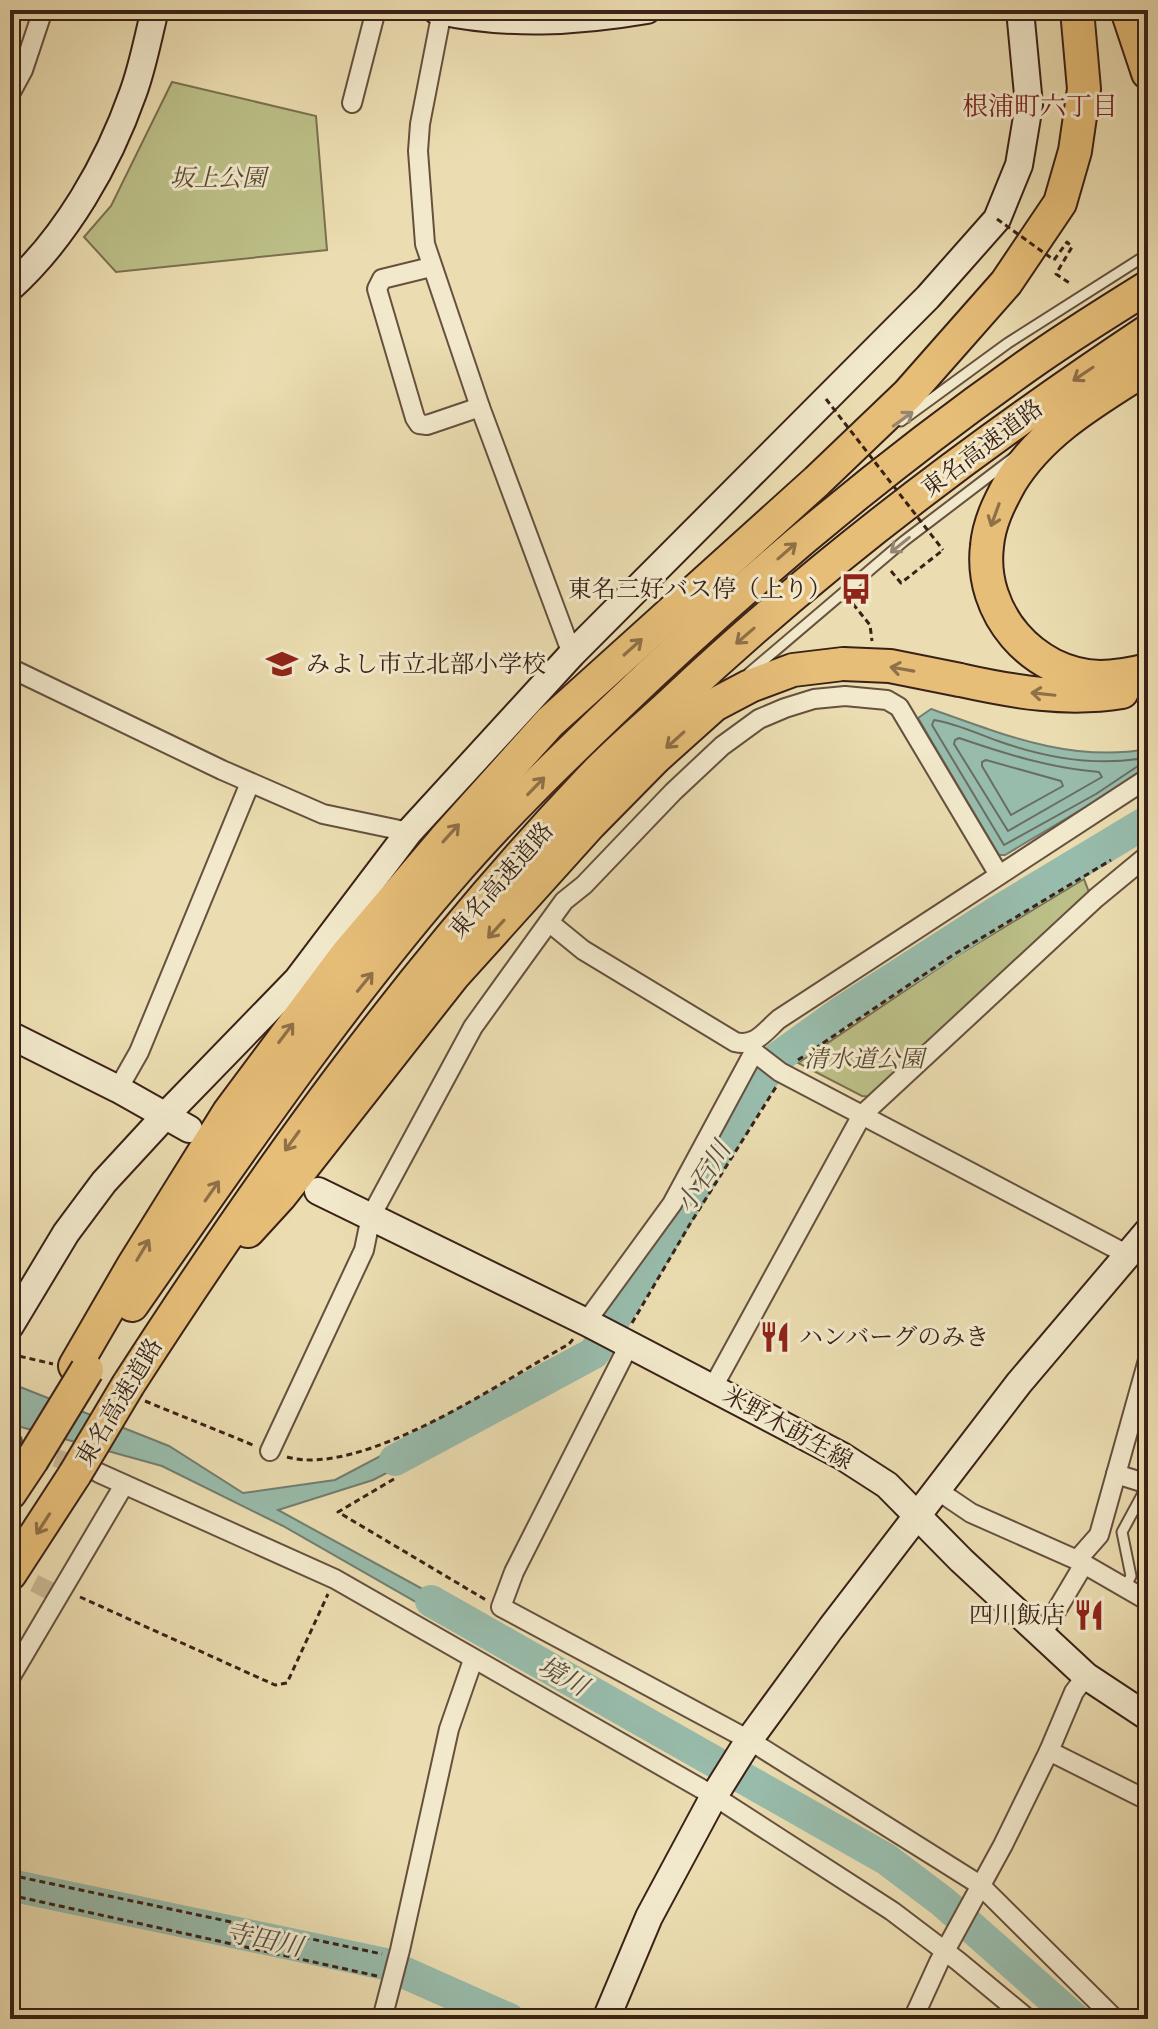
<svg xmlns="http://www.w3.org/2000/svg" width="1158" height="2029" font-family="'IM FELL English','Noto Serif JP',serif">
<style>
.green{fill:#bcc088;stroke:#7b7050;stroke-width:2}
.water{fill:#98bcac;stroke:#727e70;stroke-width:2}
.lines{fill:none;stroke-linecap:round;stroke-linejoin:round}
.shore{stroke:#696e62;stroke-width:2}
.river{stroke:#98bcac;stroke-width:32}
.street-tunnel{stroke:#c8b792;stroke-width:18;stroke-dasharray:18 9;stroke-linecap:butt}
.lane-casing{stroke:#66503e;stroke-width:13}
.street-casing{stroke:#66503e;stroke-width:22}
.secondary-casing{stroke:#3a2117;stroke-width:30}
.highway-casing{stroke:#3a2117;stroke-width:36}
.path{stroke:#3a2117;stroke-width:3;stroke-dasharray:6 4;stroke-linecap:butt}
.lane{stroke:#f2e9cc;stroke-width:9}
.street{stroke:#f2e9cc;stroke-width:18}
.secondary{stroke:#f2e9cc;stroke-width:26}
.highway{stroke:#e6be78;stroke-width:32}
.highway-bridge-casing{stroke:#3a2117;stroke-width:36;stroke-linecap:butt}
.path-bridge{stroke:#3a2117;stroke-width:3;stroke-dasharray:6 4;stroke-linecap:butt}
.highway-bridge{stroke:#e6be78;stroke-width:32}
.oneway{stroke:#907048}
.oneway2{stroke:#968572}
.labels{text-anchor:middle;stroke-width:6;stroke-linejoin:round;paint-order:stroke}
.park-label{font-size:24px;font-style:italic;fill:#5a4933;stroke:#f2e9cc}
.street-label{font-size:24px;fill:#3a2117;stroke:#f2e9cc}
.poi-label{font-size:24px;fill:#3a2117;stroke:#f2e9cc;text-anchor:end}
.neighbourhood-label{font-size:26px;fill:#7a1f14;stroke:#f2e9cc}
.water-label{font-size:26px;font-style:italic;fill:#565044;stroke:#f2e9cc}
</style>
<rect width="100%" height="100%" fill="#ebddb1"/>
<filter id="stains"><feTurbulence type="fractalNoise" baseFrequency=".0025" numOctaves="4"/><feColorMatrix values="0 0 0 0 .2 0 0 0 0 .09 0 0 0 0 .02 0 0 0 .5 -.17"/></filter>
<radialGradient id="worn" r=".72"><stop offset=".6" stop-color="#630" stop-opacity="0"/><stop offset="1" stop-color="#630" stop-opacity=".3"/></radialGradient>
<!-- green -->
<g class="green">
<polygon points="172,82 316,116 327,250 116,272 84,237 111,206"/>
<polygon points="1084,879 1090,895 875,1097 862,1096 798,1063 955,957"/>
</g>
<!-- water -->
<g class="water">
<path d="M931 709C1002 734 1071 763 1148 749V770L1005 855H999L918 718Z"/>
<polygon points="10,1383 169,1446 243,1493 335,1480 428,1431 439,1446 373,1480 278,1510 472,1616 465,1630 283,1526 162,1466 10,1424"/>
</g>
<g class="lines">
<!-- shore -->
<g class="shore">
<path d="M934 720C955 723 978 734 998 741 1043 757 1090 766 1138 759L1141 764 1096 794 1004 845 932 725Z"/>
<path d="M959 738C1006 754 1050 768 1099 772L1102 777 1008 831 954 744 955 740Z"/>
<polygon points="986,760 1061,781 1063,786 1011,815 982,766 982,762"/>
</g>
<!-- river -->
<g class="river">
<polyline points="395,1460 594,1353 755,1089 777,1058 841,1012 997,912 1148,821"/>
<polyline points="431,1601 886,1859 943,1902 1075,2019"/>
<polyline points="10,1885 385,1964 509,2019"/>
</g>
<!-- street-tunnel -->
<g class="street-tunnel">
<polyline points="30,1449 85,1468"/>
<polyline points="10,1571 58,1595"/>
</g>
<defs>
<g id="lane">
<polyline points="901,421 1008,343 1148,254"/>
<polyline points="749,673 904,541 1013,458"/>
<polyline points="1125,1588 1131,1576 1122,1532 1148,1484"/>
</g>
<g id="street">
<polyline points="442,11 420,124 418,151 425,244 480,407 572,654"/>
<polyline points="10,94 23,70 43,10"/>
<polyline points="352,103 376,10"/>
<polyline points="431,267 382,279 377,289 415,418 419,424 427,425 480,407"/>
<polyline points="10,668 222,770 323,814 409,832"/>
<path d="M550 923 583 950 735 1042C756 1047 765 1031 779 1019L1148 778"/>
<polyline points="749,1043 754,1052 780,1072 1128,1255"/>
<polyline points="118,1089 139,1052 250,783"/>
<polyline points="586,1322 672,1204 754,1052"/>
<polyline points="629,1345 514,1572 501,1607 749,1740 980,1885 1115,2019"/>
<polyline points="713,1387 862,1115 1096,898 1148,855"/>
<polyline points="10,1442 12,1442"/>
<polyline points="270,1451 364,1250 371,1216 473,1027 522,959 564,901 584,885 673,792 722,746 759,719 785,708 814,699 845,696 887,700 899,707 999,875"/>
<polyline points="99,1473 335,1579 714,1796 892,1911 958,1961 1028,2019"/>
<polyline points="1116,1474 1148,1484"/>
<polyline points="937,1490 971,1513 1077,1560 1148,1601"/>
<polyline points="1077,1560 1099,1535 1148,1360"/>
<polyline points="1038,1632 1049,1623 1084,1564"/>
<polyline points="10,1678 124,1485"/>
<polyline points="1049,1751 1141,1797"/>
<polyline points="382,2019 400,1950 449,1729 473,1660"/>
<polyline points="913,2019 939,1962 1003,1845 1049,1751 1074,1692 1086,1676"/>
</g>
<g id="secondary">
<path d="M436 10C507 26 577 22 647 10"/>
<path d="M10 288C66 237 108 164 133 93 143 66 148 37 155 10"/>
<polyline points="10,1035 118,1089 189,1129"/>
<polyline points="318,1191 586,1322 842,1456 887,1485 961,1560 1086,1676 1148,1717"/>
<polyline points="10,1326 66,1233 104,1182 164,1117 297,980 409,832 572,654 928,297 997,219 1019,165 1029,105 1020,10"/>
<polyline points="606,2019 649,1917 714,1796 749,1740 831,1628 1019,1383 1148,1231"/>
</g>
<g id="highway">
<polyline points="1127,10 1148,73"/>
<path d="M1148 367C1098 399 1042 430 1010 483 999 503 989 523 987 546 979 612 1032 675 1100 677 1116 677 1132 674 1148 670"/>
<path d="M960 680C1014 692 1067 701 1122 692"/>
<polyline points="248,1231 280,1196 453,976 590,824 655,758 714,705 750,686 793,670 843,664"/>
<path d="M132 1305C236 1156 339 1004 459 867 507 812 560 761 612 711 745 583 886 464 1038 358 1074 333 1111 310 1148 287"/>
<polyline points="75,1366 133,1266 229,1112 347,954 444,840 550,722 817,481 908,394 1006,283 1060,203 1075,151 1084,89 1077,10"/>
<path d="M128 1385C265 1172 413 967 587 783 614 754 645 728 674 701 820 563 981 442 1148 331"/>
<polyline points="10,1493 32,1460"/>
<polyline points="10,1574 75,1474"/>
</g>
</defs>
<!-- lane casing -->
<use href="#lane" class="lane-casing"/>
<!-- street casing -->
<use href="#street" class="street-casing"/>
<!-- secondary casing -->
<use href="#secondary" class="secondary-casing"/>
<!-- highway casing -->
<use href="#highway" class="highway-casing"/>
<!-- path -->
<g class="path">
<polyline points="1054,260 1067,242 1072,247 1056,274 1071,284"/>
<polyline points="891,571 901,583 943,550"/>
<polyline points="853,604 870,625 872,641"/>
<polyline points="798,1060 953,955 1111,860"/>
<polyline points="632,1323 690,1224 776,1087"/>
<polyline points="10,1354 53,1364"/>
<polyline points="145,1401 253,1445"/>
<path d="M287 1457C363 1478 502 1381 569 1344L573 1339"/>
<polyline points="394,1479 338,1512 486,1600"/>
<polyline points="80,1597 275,1685 287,1683 328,1594"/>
<polyline points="10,1875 382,1954"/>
<polyline points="10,1895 377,1976"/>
</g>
<!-- lane -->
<use href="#lane" class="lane"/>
<!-- street -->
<use href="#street" class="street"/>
<!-- secondary -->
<use href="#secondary" class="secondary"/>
<!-- highway -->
<use href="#highway" class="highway"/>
<defs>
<g id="highway-bridge">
<polyline points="843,664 890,666 960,680"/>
<polyline points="32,1460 87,1370"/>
<polyline points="75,1474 128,1385"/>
</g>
</defs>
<!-- highway-bridge casing -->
<use href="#highway-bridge" class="highway-bridge-casing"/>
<!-- path-bridge -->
<g class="path-bridge">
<polyline points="997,219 1054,260"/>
<polyline points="826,399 943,550"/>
</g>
<!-- highway-bridge -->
<use href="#highway-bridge" class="highway-bridge"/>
</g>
<!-- one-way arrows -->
<defs><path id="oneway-shaft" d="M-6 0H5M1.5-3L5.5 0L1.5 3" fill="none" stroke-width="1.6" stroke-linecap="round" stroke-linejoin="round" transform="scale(2)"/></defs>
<g class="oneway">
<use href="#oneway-shaft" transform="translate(1083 374) rotate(146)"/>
<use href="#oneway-shaft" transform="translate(995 515) rotate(110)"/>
<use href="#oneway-shaft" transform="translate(787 551) rotate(-41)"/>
<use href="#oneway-shaft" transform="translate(745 636) rotate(139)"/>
<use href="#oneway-shaft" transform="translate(633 647) rotate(-42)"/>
<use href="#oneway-shaft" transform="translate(902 669) rotate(-170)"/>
<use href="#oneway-shaft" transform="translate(1043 694) rotate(-174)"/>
<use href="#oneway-shaft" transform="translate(675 740) rotate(138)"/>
<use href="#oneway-shaft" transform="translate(536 786) rotate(-46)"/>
<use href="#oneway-shaft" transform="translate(451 833) rotate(-48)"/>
<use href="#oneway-shaft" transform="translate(496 929) rotate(132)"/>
<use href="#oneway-shaft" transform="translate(365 982) rotate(-51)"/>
<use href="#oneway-shaft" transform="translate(286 1033) rotate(-53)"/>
<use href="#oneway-shaft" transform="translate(292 1141) rotate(126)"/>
<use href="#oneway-shaft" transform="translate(212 1191) rotate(-55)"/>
<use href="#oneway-shaft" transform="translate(143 1250) rotate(-59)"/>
<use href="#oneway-shaft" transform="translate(43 1524) rotate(123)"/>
</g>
<g class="oneway2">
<use href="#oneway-shaft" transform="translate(903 419) rotate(-36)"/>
<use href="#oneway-shaft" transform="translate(900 545) rotate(141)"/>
</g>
<!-- icons -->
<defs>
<symbol id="bus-bare" viewBox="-9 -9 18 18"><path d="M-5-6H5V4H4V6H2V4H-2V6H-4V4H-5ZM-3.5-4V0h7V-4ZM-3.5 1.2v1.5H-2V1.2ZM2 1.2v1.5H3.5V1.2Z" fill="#8f2418" stroke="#f2e9cc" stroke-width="2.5" paint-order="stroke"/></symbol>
<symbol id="school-bare" viewBox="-9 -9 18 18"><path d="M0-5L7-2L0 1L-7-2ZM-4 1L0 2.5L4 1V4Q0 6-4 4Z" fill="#8f2418" stroke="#f2e9cc" stroke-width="2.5" paint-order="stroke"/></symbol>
<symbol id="restaurant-bare" viewBox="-9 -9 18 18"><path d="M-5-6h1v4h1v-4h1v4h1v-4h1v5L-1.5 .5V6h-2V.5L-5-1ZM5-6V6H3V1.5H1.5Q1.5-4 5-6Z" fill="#8f2418" stroke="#f2e9cc" stroke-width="2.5" paint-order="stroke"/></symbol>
</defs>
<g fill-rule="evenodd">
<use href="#bus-bare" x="834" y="567" width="44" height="44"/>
<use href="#school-bare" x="260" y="642" width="44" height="44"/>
<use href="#restaurant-bare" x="753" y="1315" width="44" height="44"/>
<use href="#restaurant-bare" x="1067" y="1593" width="44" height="44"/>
</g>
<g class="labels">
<!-- park labels -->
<g class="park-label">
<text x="218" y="186">坂上公園</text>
<text x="864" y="1067">清水道公園</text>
</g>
<!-- street labels -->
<g class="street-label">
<text transform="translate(982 448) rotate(-37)" y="8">東名高速道路</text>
<text transform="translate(501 880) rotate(-49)" y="8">東名高速道路</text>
<text transform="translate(119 1402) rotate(-59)" y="8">東名高速道路</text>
<text transform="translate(788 1428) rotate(29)" y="8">米野木莇生線</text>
</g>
<!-- poi labels -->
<g class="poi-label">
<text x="832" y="597">東名三好バス停（上り）</text>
<text x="306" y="672" text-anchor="start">みよし市立北部小学校</text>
<text x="799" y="1345" text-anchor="start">ハンバーグのみき</text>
<text x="1065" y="1623">四川飯店</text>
</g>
<!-- neighbourhood labels -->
<g class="neighbourhood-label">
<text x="1040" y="115">根浦町六丁目</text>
</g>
<!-- water labels -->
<g class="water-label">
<text transform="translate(703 1177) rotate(-58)" y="9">小石川</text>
<text transform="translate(563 1676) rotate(29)" y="9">境川</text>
<text transform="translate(264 1939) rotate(12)" y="9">寺田川</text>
</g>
</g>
<!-- margin -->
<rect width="1158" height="2029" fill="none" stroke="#ebddb1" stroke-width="40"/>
<rect x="12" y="12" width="1134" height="2005" fill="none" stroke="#3a2117" stroke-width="4"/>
<rect x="20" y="20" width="1118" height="1989" fill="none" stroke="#3a2117" stroke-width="2"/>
<rect width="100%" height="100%" filter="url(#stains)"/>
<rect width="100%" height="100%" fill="url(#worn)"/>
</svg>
